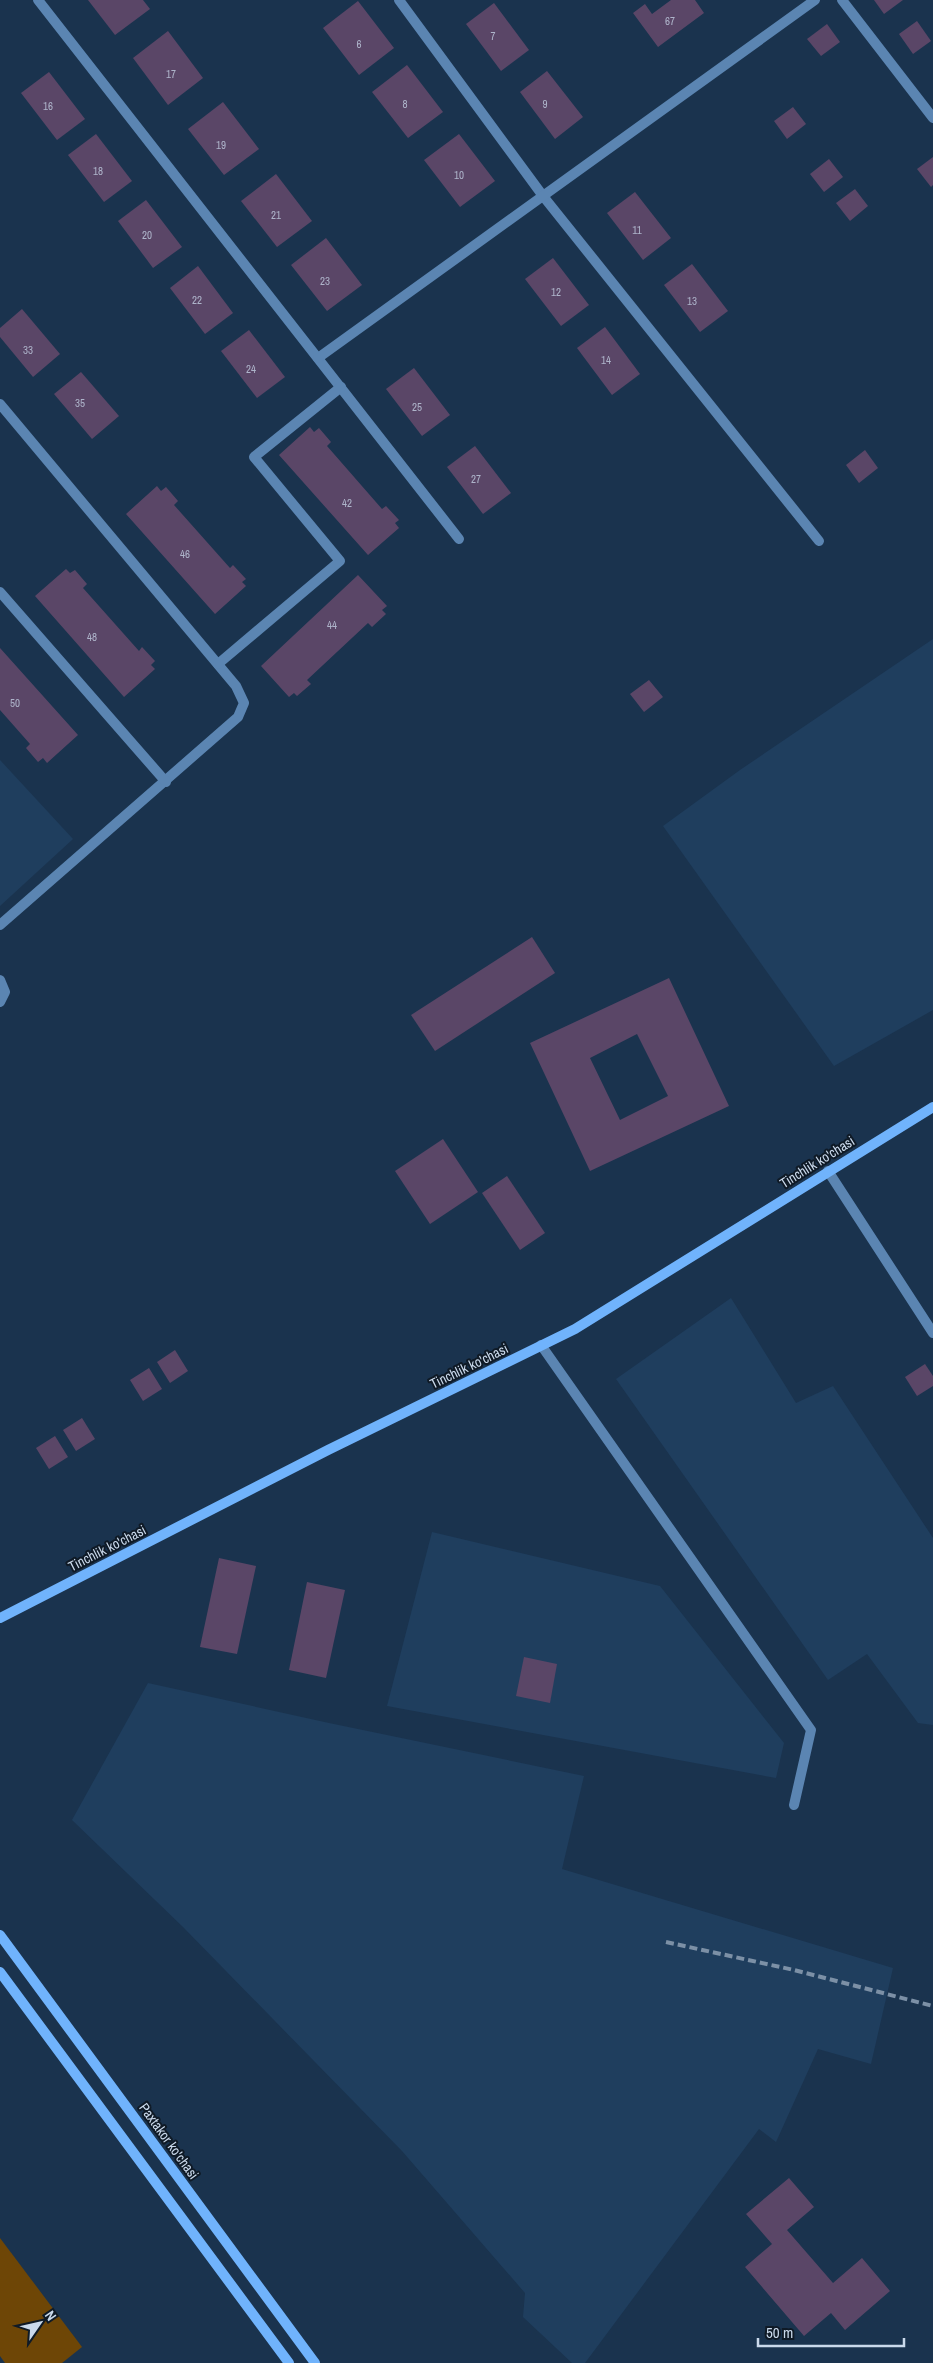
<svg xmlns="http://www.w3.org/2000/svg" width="933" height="2363" font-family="'Archivo Narrow',sans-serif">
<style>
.built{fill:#1f3e5e}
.green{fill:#6e4606}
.building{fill:#5a4667;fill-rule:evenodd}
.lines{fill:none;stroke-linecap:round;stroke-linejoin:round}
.street{stroke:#5b85b2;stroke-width:10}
.secondary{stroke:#70b3fc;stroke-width:10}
.rail{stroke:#7c90a6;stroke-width:4;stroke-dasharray:8 4;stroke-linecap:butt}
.labels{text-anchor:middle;stroke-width:4;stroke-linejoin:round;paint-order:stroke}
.number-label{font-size:11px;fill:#aeb4ca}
.street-label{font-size:14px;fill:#cad9eb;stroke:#0f1a26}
</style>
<rect width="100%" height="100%" fill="#1a334e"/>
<!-- built -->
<g class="built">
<polygon points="933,639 933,1010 834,1066 663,826 740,770"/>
<polygon points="0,760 73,839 0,906"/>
<polygon points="731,1298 796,1403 833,1386 933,1538 933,1725 918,1723 867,1654 828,1680 616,1379"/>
<polygon points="432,1532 660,1586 784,1743 776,1778 387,1706"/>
<polygon points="148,1683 329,1723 584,1776 562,1869 893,1968 871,2064 818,2049 776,2142 759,2129 585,2363 572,2363 523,2317 525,2293 402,2151 183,1927 72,1820"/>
</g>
<!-- green -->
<polygon class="green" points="0,2238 82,2347 62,2363 5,2363 0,2356"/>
<!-- building -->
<g class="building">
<polygon points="88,0 143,0 150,9 115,35"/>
<polygon points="671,0 695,0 704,13 658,47 633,13 645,4 652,14"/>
<polygon points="874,0 903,0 884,14"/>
<polygon points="358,1 394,48 359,75 323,28"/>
<polygon points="494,3 529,50 501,71 466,24"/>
<polygon points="917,21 931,41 913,54 899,34"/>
<polygon points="827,24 840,42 821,56 807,39"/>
<polygon points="168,31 203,78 168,105 133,58"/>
<polygon points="407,65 443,112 408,138 372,92"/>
<polygon points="547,71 583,117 555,139 520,92"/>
<polygon points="49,72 85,119 57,140 21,93"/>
<polygon points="223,102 259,149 224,175 188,129"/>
<polygon points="793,107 806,124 787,139 774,121"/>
<polygon points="96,134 132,181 104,202 68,155"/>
<polygon points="459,134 495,181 460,207 424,160"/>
<polygon points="933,157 933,185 931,187 917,169"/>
<polygon points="829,159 843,177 824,192 810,174"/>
<polygon points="276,174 312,221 277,247 241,201"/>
<polygon points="855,189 868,206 850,221 836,203"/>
<polygon points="635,192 671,238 643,260 607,213"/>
<polygon points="146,200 182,247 153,268 118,221"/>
<polygon points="326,238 362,285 327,311 291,265"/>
<polygon points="553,258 589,305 561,326 525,279"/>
<polygon points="692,264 728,311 700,332 664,285"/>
<polygon points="198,266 233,313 205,334 170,288"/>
<polygon points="22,309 60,354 33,377 0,337 0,328"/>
<polygon points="605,327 640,374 612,395 577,348"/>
<polygon points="249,330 285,377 257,398 221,351"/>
<polygon points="414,368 450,415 422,436 386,389"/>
<polygon points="81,372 119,416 92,439 54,394"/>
<polygon points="310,427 314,432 319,428 331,442 327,446 382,509 386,506 399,520 395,523 399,528 368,555 279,455"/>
<polygon points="475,446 511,493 483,514 447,467"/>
<polygon points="865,450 878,468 859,483 846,465"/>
<polygon points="157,486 161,491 166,487 178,501 174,505 230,568 233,565 246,579 242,582 246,586 215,614 126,514"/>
<polygon points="66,569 70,573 75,570 87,584 83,588 139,651 142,647 155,661 151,665 155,669 124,697 35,596"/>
<polygon points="358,575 387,606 382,610 386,614 372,627 368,623 307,680 311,684 297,696 294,693 289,697 261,666"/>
<polygon points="0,648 78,735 47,763 43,758 38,762 26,748 30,744 0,710"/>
<polygon points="649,680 663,697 644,712 630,694"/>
<polygon points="532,937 555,973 435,1051 411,1015"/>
<path d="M669 978 729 1106 590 1171 530 1043ZM637 1034 668 1096 620 1120 590 1058Z"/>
<polygon points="443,1139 478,1192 430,1224 395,1171"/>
<polygon points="507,1176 545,1233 520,1250 482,1193"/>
<polygon points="175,1350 188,1371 170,1383 157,1362"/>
<polygon points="925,1364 933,1376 933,1386 917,1396 905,1377"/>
<polygon points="149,1368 162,1389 143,1401 130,1380"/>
<polygon points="82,1418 95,1439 76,1451 63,1430"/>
<polygon points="55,1436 68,1457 49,1469 36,1448"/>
<polygon points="219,1558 256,1566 237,1654 200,1647"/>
<polygon points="307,1582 345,1590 326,1678 289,1670"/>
<polygon points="524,1657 557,1664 550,1703 516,1696"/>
<polygon points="789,2178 814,2207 787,2230 833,2283 862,2258 890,2291 845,2330 831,2313 804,2336 745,2267 772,2244 746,2214"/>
</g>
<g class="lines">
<!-- street -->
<g class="street">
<polyline points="38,0 459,539"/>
<polyline points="399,0 543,196 819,541"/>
<polyline points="842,0 933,118"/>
<polyline points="318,358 815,0"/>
<polyline points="0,404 236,686 244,703 238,717 0,925"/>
<polyline points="0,592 166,782"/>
<polyline points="218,664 340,561 254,457 341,387"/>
<polyline points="0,980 5,992 0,1002"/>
<polyline points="828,1171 933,1333"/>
<polyline points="541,1345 811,1730 794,1805"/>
</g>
<!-- secondary -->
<g class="secondary">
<polyline points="0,1618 328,1450 575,1329 933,1107"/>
<polyline points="0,1935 315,2363"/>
<polyline points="0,1972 289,2363"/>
</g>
<!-- rail -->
<polyline class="rail" points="666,1942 794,1970 933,2006"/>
</g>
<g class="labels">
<!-- number labels -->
<g class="number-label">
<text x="670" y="25">67</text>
<text x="493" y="40">7</text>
<text x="359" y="48">6</text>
<text x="171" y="78">17</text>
<text x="405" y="108">8</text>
<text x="545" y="108">9</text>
<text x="48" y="110">16</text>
<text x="221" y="149">19</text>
<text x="98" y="175">18</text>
<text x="459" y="179">10</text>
<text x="276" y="219">21</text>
<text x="637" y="234">11</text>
<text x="147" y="239">20</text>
<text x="325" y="285">23</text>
<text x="556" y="296">12</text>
<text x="197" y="304">22</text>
<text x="692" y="305">13</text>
<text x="28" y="354">33</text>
<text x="606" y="364">14</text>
<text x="251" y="373">24</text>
<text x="80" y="407">35</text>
<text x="417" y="411">25</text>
<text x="476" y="483">27</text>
<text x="347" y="507">42</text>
<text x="185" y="558">46</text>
<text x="332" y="629">44</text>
<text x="92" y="641">48</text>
<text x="15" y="707">50</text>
</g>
<!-- street labels -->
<g class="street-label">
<text transform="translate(817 1162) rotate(-32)" y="5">Tinchlik ko'chasi</text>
<text transform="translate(469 1366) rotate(-26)" y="5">Tinchlik ko'chasi</text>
<text transform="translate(107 1548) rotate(-27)" y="5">Tinchlik ko'chasi</text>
<text transform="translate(169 2141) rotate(54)" y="5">Paxtakor ko'chasi</text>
</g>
</g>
<!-- north arrow -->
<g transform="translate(40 2323) rotate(56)" stroke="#0f1a26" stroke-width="4" paint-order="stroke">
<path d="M0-4L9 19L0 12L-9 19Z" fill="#cad9eb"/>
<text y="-8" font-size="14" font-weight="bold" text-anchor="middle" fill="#cad9eb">N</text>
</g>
<!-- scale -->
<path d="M758 2338v8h146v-8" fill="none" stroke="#cad9eb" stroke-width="2.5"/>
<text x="766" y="2338" font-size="15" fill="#cad9eb" stroke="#0f1a26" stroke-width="4" paint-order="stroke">50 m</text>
</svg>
